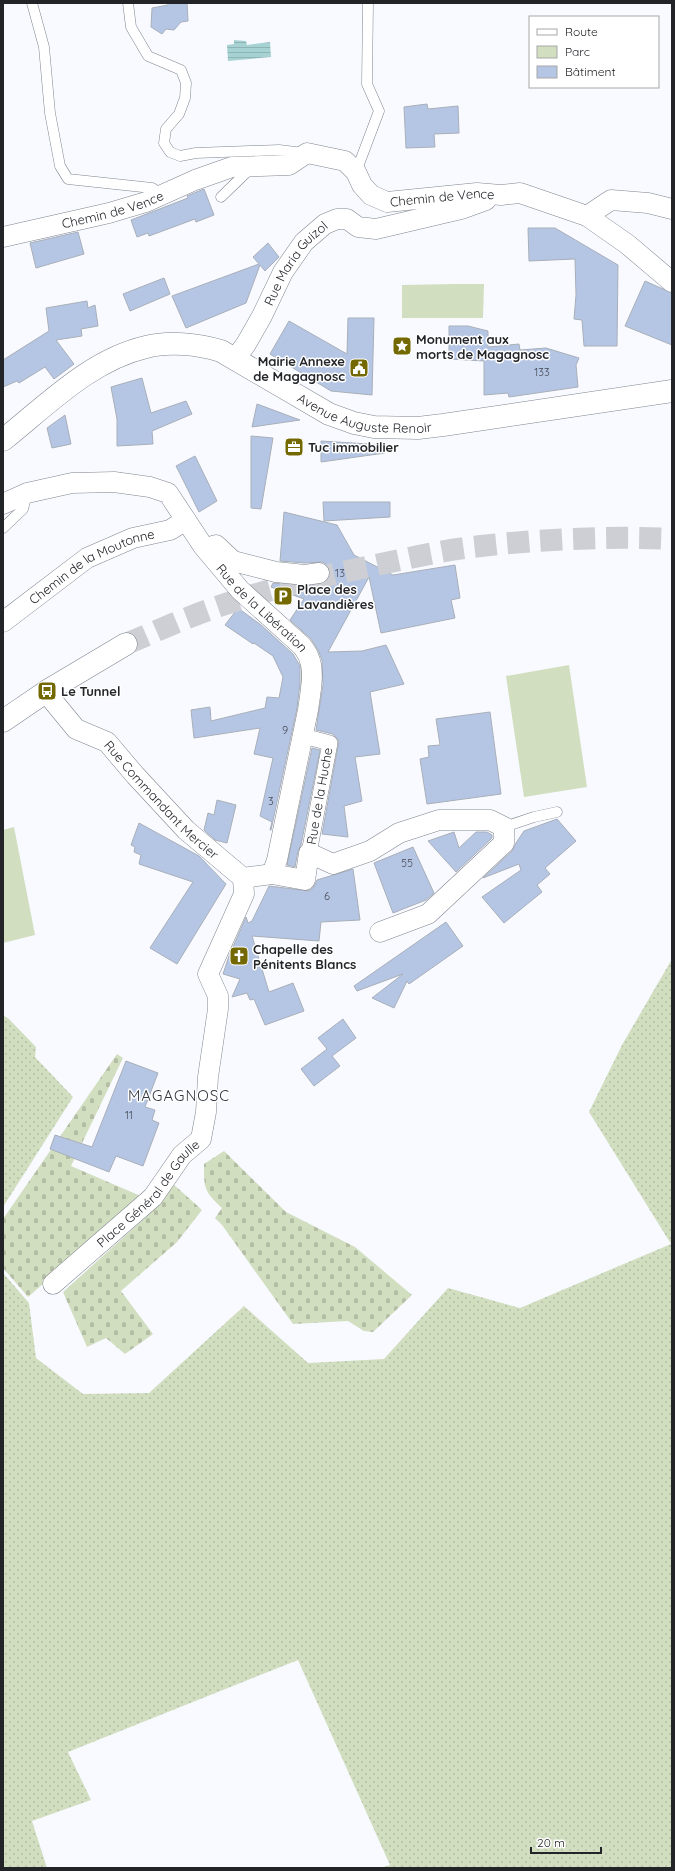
<svg xmlns="http://www.w3.org/2000/svg" width="675" height="1871" font-family="Quicksand,sans-serif">
<style>
.grass{fill:url(#grass-dots)}
.cemetery{fill:url(#cemetery-stones)}
.park{fill:#d2dec0}
.water{fill:url(#water-rules)}
.building{fill:#b5c6e4;stroke:#a9afb9}
.lines{fill:none;stroke-linecap:round;stroke-linejoin:round}
.secondary-tunnel{stroke:#cdcfd4;stroke-width:22;stroke-dasharray:22 11;stroke-linecap:butt}
.service-casing{stroke:#7f858f;stroke-width:11}
.pedestrian-casing{stroke:#7f858f;stroke-width:16}
.minor-casing{stroke:#7f858f;stroke-width:21}
.secondary-casing{stroke:#7f858f;stroke-width:23}
.primary-casing{stroke:#7f858f;stroke-width:23}
.service{stroke:#fff;stroke-width:10}
.pedestrian{stroke:#fff;stroke-width:15}
.minor{stroke:#fff;stroke-width:20}
.secondary{stroke:#fff;stroke-width:22}
.primary{stroke:#fff;stroke-width:22}
.labels{text-anchor:middle;stroke-width:3;stroke-linejoin:round;paint-order:stroke}
.number-label{font-size:11px;fill:#474c57}
.street-label{font-size:13px;fill:#222428;stroke:#fff}
.poi-label{font-size:13px;font-weight:bold;fill:#222428;stroke:#fff;text-anchor:start}
.quarter-label{font-size:15px;letter-spacing:1px;fill:#333841;stroke:#fff}
</style>
<defs>
<pattern id="grass-dots" width="8" height="8" patternUnits="userSpaceOnUse"><rect width="8" height="8" fill="#d2dec0"/><path d="M2 2h.1M6 6h.1" fill="none" stroke="#b4bea5" stroke-width="1.8" stroke-linecap="round"/></pattern>
<pattern id="cemetery-stones" width="16" height="16" patternUnits="userSpaceOnUse"><rect width="16" height="16" fill="#d2dec0"/><path d="M2 7V4a2 2 0 0 1 4 0v3zM10 15v-3a2 2 0 0 1 4 0v3z" fill="#b4bea5"/></pattern>
<pattern id="water-rules" width="6" height="5" patternUnits="userSpaceOnUse"><rect width="6" height="5" fill="#a6d2d4"/><path d="M0 2.5h6" fill="none" stroke="#8fb4b6"/></pattern>
</defs>
<rect width="100%" height="100%" fill="#f8faff"/>
<!-- grass -->
<g class="grass">
<polygon points="672,959 672,1868 381,1868 390,1865 298,1660 68,1752 91,1800 32,1821 47,1868 3,1868 3,1273 29,1303 36,1358 83,1394 149,1393 244,1306 308,1363 384,1359 448,1288 520,1308 671,1244 589,1112 622,1045"/>
<polygon points="3,1015 9,1019 36,1047 35,1057 73,1097 3,1207"/>
</g>
<!-- cemetery -->
<g class="cemetery">
<polygon points="117,1054 123,1058 71,1166 143,1197 28,1297 3,1268 3,1219"/>
<path d="M224 1151 286 1212 355 1247 412 1295 373 1332 364 1331 348 1321 293 1324 222 1225 215 1218 222 1208C204 1191 204 1189 204 1164Z"/>
<polygon points="172,1183 202,1210 177,1242 121,1291 153,1334 125,1354 106,1338 87,1347 63,1292 147,1216"/>
</g>
<!-- park -->
<g class="park">
<polygon points="454,284 484,284 483,318 402,318 402,285"/>
<polygon points="569,665 587,787 524,797 506,676"/>
<polygon points="14,827 35,935 3,943 3,830"/>
</g>
<!-- water -->
<polygon class="water" points="234,40 246,41 247,45 270,42 271,57 228,61 227,45 234,44"/>
<!-- building -->
<g class="building">
<polygon points="168,3 187,3 188,21 181,22 174,30 166,29 162,34 151,27 152,8 168,5"/>
<polygon points="427,104 428,109 458,106 459,133 434,134 435,147 406,148 404,107"/>
<polygon points="204,189 214,215 196,222 195,219 149,236 148,233 137,237 131,220 188,198 187,196"/>
<polygon points="528,228 555,228 618,265 617,346 584,346 582,320 574,319 576,295 575,259 529,261"/>
<polygon points="78,232 84,254 36,268 30,243"/>
<polygon points="268,243 279,257 265,271 260,265 246,303 186,328 172,296 259,264 253,257"/>
<polygon points="164,278 170,294 130,311 123,294"/>
<polygon points="645,281 672,293 672,345 625,326"/>
<polygon points="87,301 88,308 95,305 98,326 81,329 82,336 56,340 74,364 54,379 45,367 19,383 17,381 3,387 3,360 49,331 46,308"/>
<polygon points="348,318 374,318 372,395 331,391 270,354 289,321 347,354"/>
<polygon points="449,326 468,326 488,331 488,347 519,344 520,350 546,348 579,358 576,365 578,387 509,397 508,393 484,395 484,361 449,359"/>
<polygon points="142,378 151,413 186,401 192,414 152,431 153,444 117,446 117,419 111,387"/>
<polygon points="257,404 300,420 252,427"/>
<polygon points="65,415 71,444 52,448 47,428"/>
<polygon points="251,436 273,438 261,509 251,508"/>
<polygon points="321,441 385,445 385,453 321,462"/>
<polygon points="195,456 217,501 199,512 176,466"/>
<polygon points="323,502 390,502 390,517 324,521"/>
<polygon points="284,512 337,525 354,555 393,575 455,565 460,598 451,600 455,618 381,633 369,577 328,652 362,651 386,645 404,684 370,692 380,754 355,757 362,801 344,806 348,837 322,834 339,741 333,734 316,730 323,685 322,660 318,650 311,639 290,620 304,599 271,587 273,583 304,586 321,584 326,582 329,578 330,571 328,566 323,562 305,563 280,561"/>
<polygon points="238,608 261,625 293,654 300,666 300,683 297,708 271,830 270,830 272,822 260,816 273,758 254,754 260,728 194,738 191,710 210,707 211,721 265,708 267,697 279,698 283,677 273,656 254,643 253,644 225,625"/>
<polygon points="490,712 501,794 427,804 420,759 429,757 428,746 440,745 436,719"/>
<polygon points="312,748 320,750 301,845 298,851 295,867 287,865"/>
<polygon points="217,800 236,805 227,843 215,840 204,830 208,813 214,815"/>
<polygon points="557,819 576,841 545,868 550,874 537,885 542,892 504,923 482,897 521,870 519,864 483,878 512,851 516,843 524,831"/>
<polygon points="139,823 199,856 226,884 177,964 150,948 193,882 139,864 141,855 134,852 135,847 131,845"/>
<polygon points="454,832 459,848 476,832 487,832 492,835 492,838 456,872 428,841"/>
<polygon points="413,847 434,893 426,900 393,913 374,863"/>
<polygon points="353,869 360,920 321,922 319,941 252,936 269,992 293,983 304,1011 265,1025 254,999 250,1000 247,993 232,997 240,979 223,974 229,956 246,917 248,923 252,921 269,886 309,891 314,887 317,880"/>
<polygon points="446,922 463,946 409,984 407,981 394,1008 372,998 403,974 357,991 354,986"/>
<polygon points="343,1019 356,1038 332,1056 340,1066 314,1086 301,1069 327,1049 318,1038"/>
<polygon points="126,1061 158,1073 145,1107 155,1110 152,1120 159,1123 143,1166 116,1156 109,1172 50,1149 55,1135 92,1147"/>
</g>
<g class="lines">
<!-- secondary-tunnel -->
<path class="secondary-tunnel" d="M126 644C148 635 169 625 190 617 245 595 305 580 362 568 402 560 441 550 481 546 544 539 609 536 672 539"/>
<defs>
<g id="service">
<polyline points="32,3 44,47 50,113 60,166 68,179 152,188 163,195"/>
<polyline points="128,3 131,27 148,56 181,70 186,83 185,98 179,114 166,129 164,143 170,152 180,156 196,153 279,150 303,153"/>
<polyline points="356,172 379,111 367,84 368,3"/>
<polyline points="221,197 252,167"/>
<polyline points="3,528 23,509 27,493"/>
<polyline points="504,827 534,817 557,812"/>
</g>
<polyline id="pedestrian" points="303,736 330,743 309,853"/>
<g id="minor">
<polyline points="587,216 611,200 648,203 672,209"/>
<path id="s1" d="M3 237 109 213 146 202 195 180 232 167 289 165 307 153 345 161 356 172 362 185 371 195 387 202 477 193 501 195 520 193 587 216 627 244 672 282"/>
<path id="s2" d="M235 359 246 344 262 316 283 272 304 242 325 224 337 219H347L358 227 376 229 461 209 486 200"/>
<path id="s3" d="M3 504 27 493 72 483 114 482 150 487 168 493 203 546 240 590 302 646C305 650 308 654 309 658 315 672 310 695 308 710L277 860 272 874 243 878"/>
<polyline points="213,546 216,545 233,561 276,572 305,575 319,573"/>
<path id="s4" d="M3 622 87 558 133 538 170 530 186 520"/>
<path id="s5" d="M47 691 53 701 76 729 107 742 135 775 186 830 243 878"/>
<polyline points="272,874 305,880 309,853 333,864 370,851 399,833 439,820 490,820 504,827 504,843 428,914 380,932"/>
<path id="s6" d="M53 1284 153 1197 182 1155 201 1139 206 1112 208 1077 218 1009V996L208 974 244 894 243 878"/>
</g>
<polyline id="secondary" points="3,721 47,691 126,644"/>
<g id="primary">
<path id="s7" d="M3 440C46 406 90 360 146 347 169 341 198 344 221 351L329 414 354 423 374 427 418 428 443 425 672 391"/>
</g>
</defs>
<!-- service casing -->
<use href="#service" class="service-casing"/>
<!-- pedestrian casing -->
<use href="#pedestrian" class="pedestrian-casing"/>
<!-- minor casing -->
<use href="#minor" class="minor-casing"/>
<!-- secondary casing -->
<use href="#secondary" class="secondary-casing"/>
<!-- primary casing -->
<use href="#primary" class="primary-casing"/>
<!-- service -->
<use href="#service" class="service"/>
<!-- pedestrian -->
<use href="#pedestrian" class="pedestrian"/>
<!-- minor -->
<use href="#minor" class="minor"/>
<!-- secondary -->
<use href="#secondary" class="secondary"/>
<!-- primary -->
<use href="#primary" class="primary"/>
</g>
<!-- icons -->
<defs>
<symbol id="sight-square" viewBox="-11 -11 22 22"><rect x="-9" y="-9" width="18" height="18" rx="4" fill="#746900" stroke="#fff"/><path d="M0-6L1.8-2.2L6-1.7L2.9 1.2L3.7 5.4L0 3.3L-3.7 5.4L-2.9 1.2L-6-1.7L-1.8-2.2Z" fill="#fff"/></symbol>
<symbol id="civic-square" viewBox="-11 -11 22 22"><rect x="-9" y="-9" width="18" height="18" rx="4" fill="#746900" stroke="#fff"/><path d="M-.6-6.5H3V-4.5H.6V-3L4-1V1h2V6H-6V1h2V-1L-.6-3ZM-1.2 2.5V6h2.4V2.5Z" fill="#fff"/></symbol>
<symbol id="office-square" viewBox="-11 -11 22 22"><rect x="-9" y="-9" width="18" height="18" rx="4" fill="#746900" stroke="#fff"/><path d="M-6-3h4V-5.5h4V-3h4V5H-6ZM-1-4.5V-3h2v-1.5ZM-6 0V1H6V0Z" fill="#fff"/></symbol>
<symbol id="parking-square" viewBox="-11 -11 22 22"><rect x="-9" y="-9" width="18" height="18" rx="4" fill="#746900" stroke="#fff"/><path d="M-3.5-5.5H1a3.5 3.5 0 0 1 0 7H-1V5.5H-3.5ZM-1-3.4V-.6H.8a1.4 1.4 0 0 0 0-2.8Z" fill="#fff"/></symbol>
<symbol id="bus-square" viewBox="-11 -11 22 22"><rect x="-9" y="-9" width="18" height="18" rx="4" fill="#746900" stroke="#fff"/><path d="M-5-6H5V4H4V6H2V4H-2V6H-4V4H-5ZM-3.5-4V0h7V-4ZM-3.5 1.2v1.5H-2V1.2ZM2 1.2v1.5H3.5V1.2Z" fill="#fff"/></symbol>
<symbol id="church-square" viewBox="-11 -11 22 22"><rect x="-9" y="-9" width="18" height="18" rx="4" fill="#746900" stroke="#fff"/><path d="M-1.2-6h2.4v3.5h3.3v2.4h-3.3V6h-2.4V-.1h-3.3v-2.4h3.3Z" fill="#fff"/></symbol>
</defs>
<g fill-rule="evenodd">
<use href="#sight-square" x="391" y="335" width="22" height="22"/>
<use href="#civic-square" x="348" y="357" width="22" height="22"/>
<use href="#office-square" x="283" y="436" width="22" height="22"/>
<use href="#parking-square" x="272" y="585" width="22" height="22"/>
<use href="#bus-square" x="36" y="680" width="22" height="22"/>
<use href="#church-square" x="228" y="945" width="22" height="22"/>
</g>
<g class="labels">
<!-- number labels -->
<g class="number-label">
<text x="542" y="376">133</text>
<text x="340" y="577">13</text>
<text x="285" y="734">9</text>
<text x="271" y="805">3</text>
<text x="407" y="867">55</text>
<text x="327" y="900">6</text>
<text x="129" y="1119">11</text>
</g>
<!-- street labels -->
<g class="street-label">
<text dy="5" stroke="none"><textPath href="#s1" startOffset="474">Chemin de Vence</textPath></text>
<text dy="5" stroke="none"><textPath href="#s1" startOffset="113">Chemin de Vence</textPath></text>
<text dy="5" stroke="none"><textPath href="#s2" startOffset="114">Rue Maria Guizol</textPath></text>
<text dy="5" stroke="none"><textPath href="#s7" startOffset="408">Avenue Auguste Renoir</textPath></text>
<text dy="5" stroke="none"><textPath href="#s4" startOffset="106">Chemin de la Moutonne</textPath></text>
<text dy="5" stroke="none"><textPath href="#s3" startOffset="319">Rue de la Libération</textPath></text>
<text transform="translate(319 796) rotate(-80)" y="5">Rue de la Huche</text>
<text dy="5" stroke="none"><textPath href="#s5" startOffset="161">Rue Commandant Mercier</textPath></text>
<text dy="5" stroke="none"><textPath href="#s6" startOffset="132">Place Général de Gaulle</textPath></text>
</g>
<!-- poi labels -->
<g class="poi-label">
<text x="416" y="344">Monument aux<tspan x="416" dy="15">morts de Magagnosc</tspan></text>
<text x="345" y="366" text-anchor="end">Mairie Annexe<tspan x="345" dy="15">de Magagnosc</tspan></text>
<text x="308" y="452">Tuc immobilier</text>
<text x="297" y="594">Place des<tspan x="297" dy="15">Lavandières</tspan></text>
<text x="61" y="696">Le Tunnel</text>
<text x="253" y="954">Chapelle des<tspan x="253" dy="15">Pénitents Blancs</tspan></text>
</g>
<!-- quarter labels -->
<g class="quarter-label">
<text x="179" y="1101">MAGAGNOSC</text>
</g>
</g>
<!-- border -->
<rect width="675" height="1871" fill="none" stroke="#222428" stroke-width="8"/>
<!-- legend -->
<rect x="529" y="16" width="130" height="72" fill="#ffffff" stroke="#a7a7a9"/>
<rect x="537" y="29" width="20" height="6" fill="#ffffff" stroke="#a7a7a9"/>
<text x="565" y="36" font-size="12" fill="#222428">Route</text>
<rect x="537" y="46" width="20" height="12" fill="#d2dec0" stroke="#a7a7a9"/>
<text x="565" y="56" font-size="12" fill="#222428">Parc</text>
<rect x="537" y="66" width="20" height="12" fill="#b5c6e4" stroke="#a7a7a9"/>
<text x="565" y="76" font-size="12" fill="#222428">Bâtiment</text>
<!-- scale -->
<path d="M531 1847v6h70v-6" fill="none" stroke="#222428" stroke-width="2"/>
<text x="537" y="1847" font-size="12" fill="#222428" stroke="#ffffff" stroke-width="3" paint-order="stroke">20 m</text>
</svg>
